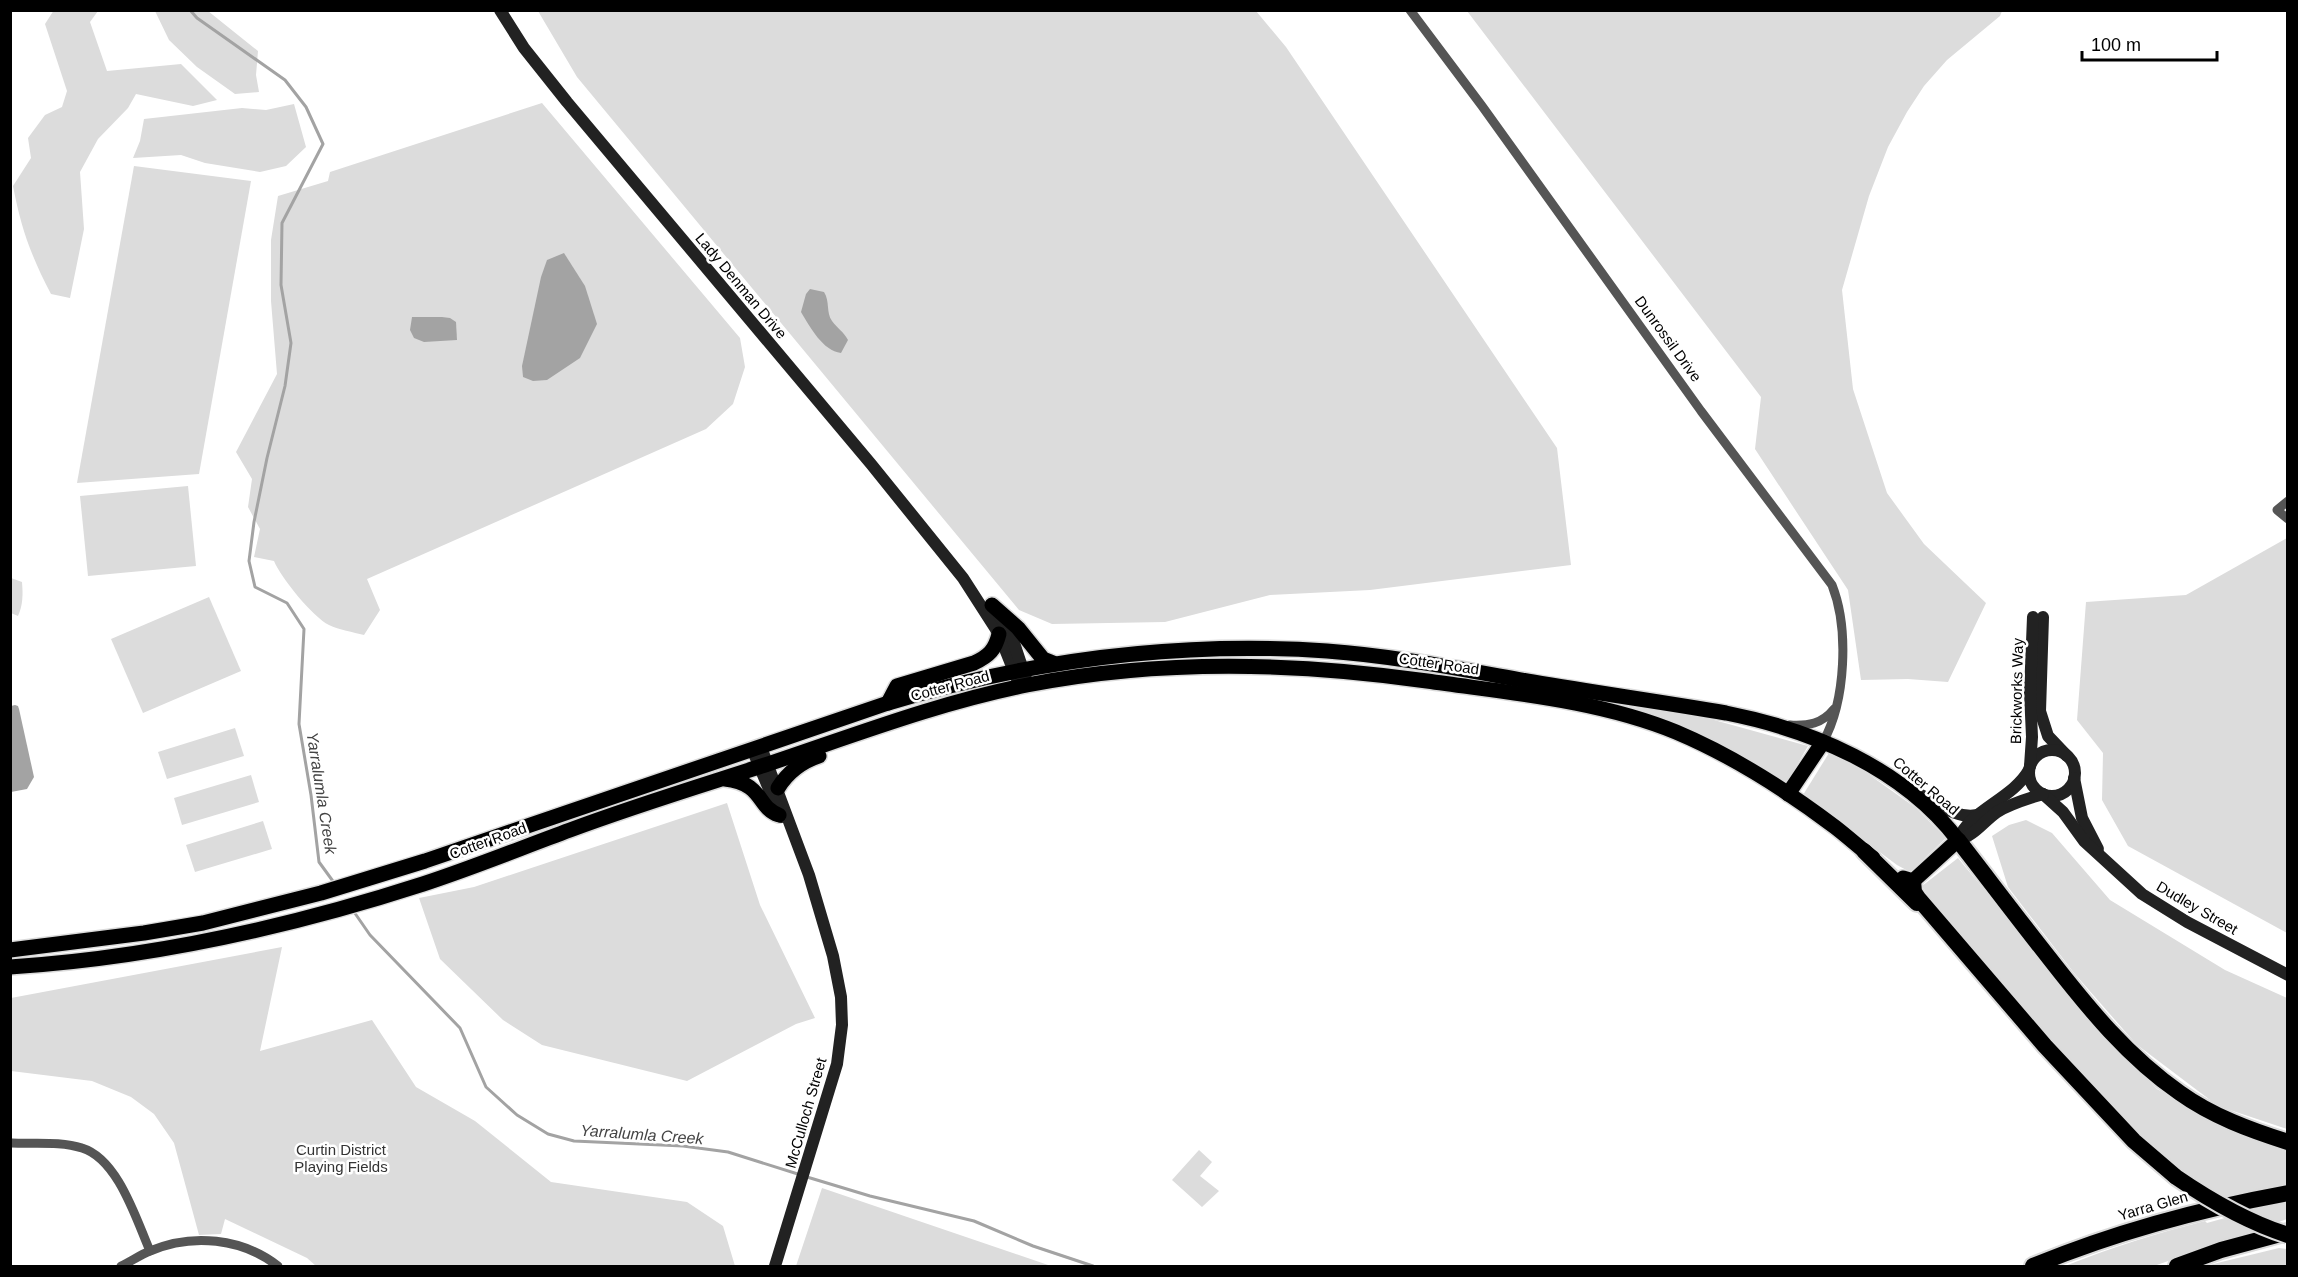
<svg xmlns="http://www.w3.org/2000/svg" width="2298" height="1277" font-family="Helvetica,sans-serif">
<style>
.green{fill:#dcdcdc}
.water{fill:#a3a3a3}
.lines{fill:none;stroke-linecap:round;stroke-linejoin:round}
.stream{stroke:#a3a3a3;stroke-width:3}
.primary-casing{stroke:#dbdbdb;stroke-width:18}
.highway-casing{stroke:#dbdbdb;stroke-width:20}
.street{stroke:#555;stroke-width:9}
.secondary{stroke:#222;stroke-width:12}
.primary{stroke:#000;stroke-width:15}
.highway{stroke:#000;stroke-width:16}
.highway-bridge-casing{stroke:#dbdbdb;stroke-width:20;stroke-linecap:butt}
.highway-bridge{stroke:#000;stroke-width:16}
.labels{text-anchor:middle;stroke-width:5;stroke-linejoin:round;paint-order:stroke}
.street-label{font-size:15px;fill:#000;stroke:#fff}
.park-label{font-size:15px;fill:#333;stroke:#fff}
.water-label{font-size:16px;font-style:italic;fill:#444;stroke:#fff}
</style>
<rect width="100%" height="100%" fill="#fff"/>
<!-- green -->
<g class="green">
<path d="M54 10 98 11 90 22 107 71 181 64 217 100 193 106 136 94 128 108 98 139 80 172 84 229 70 298 51 294C31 256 21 228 13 186L31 158 28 138 45 115 62 107 67 91 45 24Z"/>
<polygon points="155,11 208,11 258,51 256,75 259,92 235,94 197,67 169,40"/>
<polygon points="538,11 1256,11 1286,47 1557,448 1571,565 1370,590 1270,595 1165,622 1052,624 1019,610 577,77"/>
<polygon points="1467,11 2002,11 2000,16 1947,60 1924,86 1907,112 1888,147 1869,196 1842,290 1853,389 1887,493 1924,544 1986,603 1948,682 1908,679 1861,680 1848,590 1755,449 1761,397"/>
<path d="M542 103 740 338 745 367 733 404 706 429 367 579 380 610 364 635C353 632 339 630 329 625 313 617 281 578 274 561L254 557 260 529 248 507 252 479 236 452 277 374 271 301V240L278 196 328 181 330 172Z"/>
<polygon points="294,104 306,147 286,166 260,172 205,163 181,155 133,158 140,141 144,119 242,108 266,110"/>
<polygon points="134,166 251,181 199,474 77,483"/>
<polygon points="188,486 196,566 88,576 80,496"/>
<polygon points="2287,538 2287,933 2128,846 2102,800 2103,753 2077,720 2086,602 2186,595"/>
<path d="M11 578 22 582C23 594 23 605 18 616L11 613Z"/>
<polygon points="209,597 241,671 143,713 111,639"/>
<polygon points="1600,703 1696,715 1808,746 1786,784 1708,738"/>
<polygon points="235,728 244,756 167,779 158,752"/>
<polygon points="1829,753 1864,771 1916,808 1946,838 1910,872 1897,865 1803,795"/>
<polygon points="251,775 259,802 182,825 174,798"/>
<polygon points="727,803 760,905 815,1018 796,1024 687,1081 542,1045 503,1020 440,959 419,898 474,887"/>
<polygon points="2026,820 2052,833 2110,900 2225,970 2287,998 2287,1129 2218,1106 2136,1044 2074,973 2008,887 1992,836 2009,825"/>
<polygon points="263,821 272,849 195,872 186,845"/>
<polygon points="1958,858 2106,1038 2157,1089 2227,1129 2287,1152 2287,1186 2220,1200 2180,1172 2124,1122 2043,1034 1937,910 1922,886"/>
<polygon points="282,947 260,1051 372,1020 416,1087 475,1121 551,1182 687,1202 723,1226 735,1266 316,1266 307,1258 225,1219 221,1234 199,1235 174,1143 154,1114 131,1097 92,1081 11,1071 11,998"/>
<polygon points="1199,1150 1212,1162 1200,1176 1219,1191 1202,1207 1172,1180"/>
<polygon points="822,1188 1051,1266 796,1266"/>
<path d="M2287 1202V1219L2154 1266H2065C2110 1248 2157 1233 2205 1221L2207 1223 2239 1214 2241 1212Z"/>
<polygon points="2279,1248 2287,1249 2287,1266 2205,1266"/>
</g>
<!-- water -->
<g class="water">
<polygon points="564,253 585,286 597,324 580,358 547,380 533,381 523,377 522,366 541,277 547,260"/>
<path d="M810 289 824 292C830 301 826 313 832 321 837 328 844 332 848 340L841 353C823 351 810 327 801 312L806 294Z"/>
<polygon points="412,317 442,317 450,318 456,322 457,340 424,342 414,338 410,330"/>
<polygon points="15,705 18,706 19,709 34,777 27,789 11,792 11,706"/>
</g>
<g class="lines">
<!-- stream -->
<g class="stream">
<polyline points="190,10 197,18 285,80 306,107 323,144 282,223 281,285 291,343 285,386 267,458 254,522 249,561 255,587 287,603 304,629 299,724 311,795 319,862 335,884"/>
<polyline points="352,909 370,935 460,1028 486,1087 517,1115 548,1134 574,1141 683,1146 728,1152 801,1175"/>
<polyline points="807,1177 870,1196 974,1221 1033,1246 1093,1266"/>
</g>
<defs>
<g id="primary">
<polyline points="992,605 1018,628 1043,659 1053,663"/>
<path d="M888 703 897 686 974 663C989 656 995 650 999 634"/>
<path d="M725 779C765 784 756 807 779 815"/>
<path d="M778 788C788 772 801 762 819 756"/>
<polyline points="1788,794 1823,742"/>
<path d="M10 950 144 933 203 923 321 893 425 861 888 703C1031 660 1178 641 1327 651 1396 656 1465 670 1533 682 1597 693 1662 702 1726 713 1812 730 1903 768 1958 840L1913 881 1903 878"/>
<path d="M10 967C150 958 290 927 423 884 472 868 521 848 570 830 634 806 700 786 765 765 852 736 937 703 1027 685 1159 659 1294 662 1427 681 1510 693 1598 700 1676 732 1733 756 1786 790 1835 827 1848 837 1860 848 1873 858"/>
</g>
<g id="highway">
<path d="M1958 840C1989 880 2019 920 2050 959 2089 1009 2128 1057 2180 1093 2212 1116 2250 1130 2288 1142"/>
<polyline points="1864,851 1917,903"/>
<polyline points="1913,881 1914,892 1918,898 2045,1046 2134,1141 2176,1177"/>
<path d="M2033 1266C2115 1232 2200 1209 2288 1193"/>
<polyline points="2177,1266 2221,1250 2288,1232"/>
</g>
</defs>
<!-- primary casing -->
<use href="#primary" class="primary-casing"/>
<!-- highway casing -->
<use href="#highway" class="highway-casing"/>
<!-- street -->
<g class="street">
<path d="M1410 10 1482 106 1701 411 1832 585C1849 628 1846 701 1823 742"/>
<polyline points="2288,501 2277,510 2288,519"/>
<path d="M1790 725C1808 726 1822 724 1834 709"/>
<path d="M12 1143C35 1144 61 1141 82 1148 118 1159 136 1219 150 1251"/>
<path d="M121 1266C130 1262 140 1255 150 1251 192 1233 242 1238 278 1266"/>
</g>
<!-- secondary -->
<g class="secondary">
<polyline points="500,10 524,48 567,102 871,464 963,578 999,634 1017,679"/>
<polyline points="999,615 1013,640 1026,679"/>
<polyline points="2043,617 2040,711 2048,736 2067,756"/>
<polyline points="761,747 809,875 833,956 841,997 842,1025 837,1064 775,1266"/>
<polyline points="752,749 781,817"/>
<circle cx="2052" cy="773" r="23"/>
<polyline points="2030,766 2032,737 2030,692 2033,617"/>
<polyline points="2074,778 2082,818 2098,849"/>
<path d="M1916 792C1935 802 1959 822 1981 814"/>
<polyline points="2043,794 2063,812 2084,841 2142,894 2187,922 2288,975"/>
<path d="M1958 840C1969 810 2013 799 2029 770"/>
<path d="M1958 840C1974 836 1984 821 1997 812 2012 803 2027 799 2043 794"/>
</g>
<!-- primary -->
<use href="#primary" class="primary"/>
<!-- highway -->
<use href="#highway" class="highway"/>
<defs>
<path id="highway-bridge" d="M2176 1177C2211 1201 2247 1222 2288 1235"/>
</defs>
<!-- highway-bridge casing -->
<use href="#highway-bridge" class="highway-bridge-casing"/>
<!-- highway-bridge -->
<use href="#highway-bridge" class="highway-bridge"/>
</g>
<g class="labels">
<!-- street labels -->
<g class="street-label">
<text transform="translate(741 286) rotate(50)" y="5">Lady Denman Drive</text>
<text transform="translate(1668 339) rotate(54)" y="5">Dunrossil Drive</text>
<text transform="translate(1439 664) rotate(8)" y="5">Cotter Road</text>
<text transform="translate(950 686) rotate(-15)" y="5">Cotter Road</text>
<text transform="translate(2017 691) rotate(-89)" y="5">Brickworks Way</text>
<text transform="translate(1926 786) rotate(40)" y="5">Cotter Road</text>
<text transform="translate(488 841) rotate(-20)" y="5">Cotter Road</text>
<text transform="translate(2197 908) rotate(30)" y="5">Dudley Street</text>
<text transform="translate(806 1113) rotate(-74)" y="5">McCulloch Street</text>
<text transform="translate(2153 1206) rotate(-16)" y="5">Yarra Glen</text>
</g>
<!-- park labels -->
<g class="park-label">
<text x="341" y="1155">Curtin District<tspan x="341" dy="17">Playing Fields</tspan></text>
</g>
<!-- water labels -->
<g class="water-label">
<text transform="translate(322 793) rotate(81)" y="6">Yarralumla Creek</text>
<text transform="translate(642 1134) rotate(4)" y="6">Yarralumla Creek</text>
</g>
</g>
<!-- border -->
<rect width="2298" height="1277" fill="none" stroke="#000000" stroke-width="24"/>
<!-- scale -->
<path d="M2082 51v9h135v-9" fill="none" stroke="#000000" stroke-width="3"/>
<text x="2091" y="51" font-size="18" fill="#000000" stroke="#ffffff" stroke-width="4.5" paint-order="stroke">100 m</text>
</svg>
